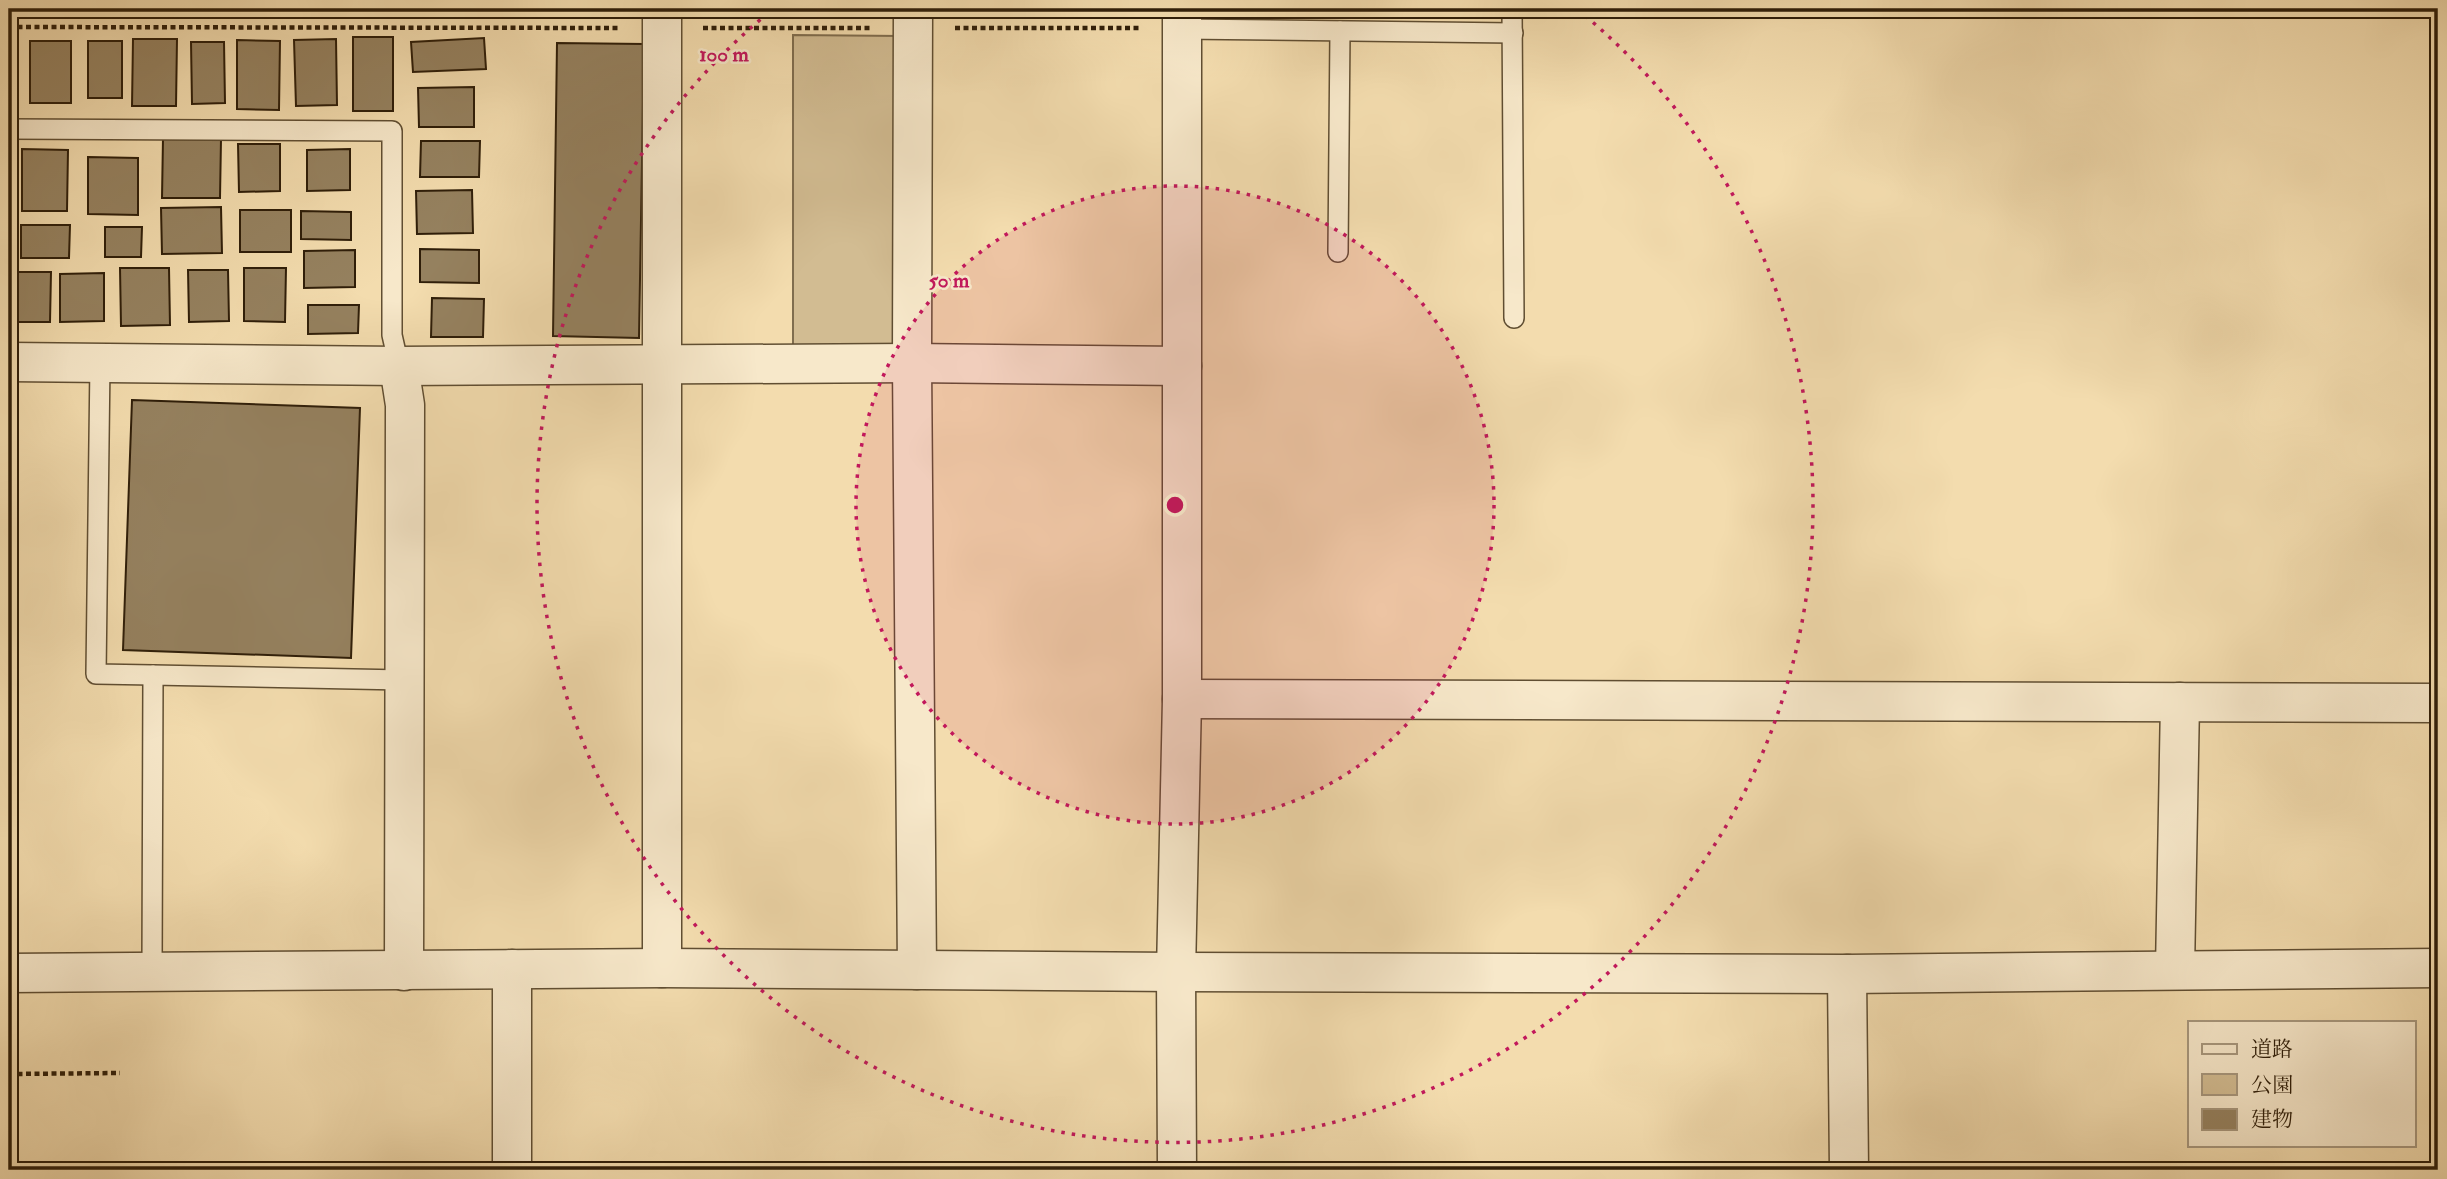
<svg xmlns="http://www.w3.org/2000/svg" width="2447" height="1179" font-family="'IM FELL Double Pica','Noto Serif JP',serif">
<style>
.green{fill:#d2bc92;stroke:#806d4e;stroke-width:2}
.building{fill:#95815f;stroke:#2f1e09;stroke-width:2}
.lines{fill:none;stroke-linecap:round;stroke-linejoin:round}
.lane-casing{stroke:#604e32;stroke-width:22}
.street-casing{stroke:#604e32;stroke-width:41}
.path{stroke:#2f1e09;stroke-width:4.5;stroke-dasharray:5 3.5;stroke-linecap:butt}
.lane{stroke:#f7e8ca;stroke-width:19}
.street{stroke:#f7e8ca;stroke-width:38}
.ring{fill:none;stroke:#c2185b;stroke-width:3.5;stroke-dasharray:3.5 7}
.centre{fill:#c2185b;stroke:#f7e8ca;stroke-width:3.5}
.ring-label{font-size:21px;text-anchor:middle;font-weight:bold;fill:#c2185b;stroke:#f7e8ca;stroke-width:5;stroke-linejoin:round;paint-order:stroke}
</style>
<rect width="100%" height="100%" fill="#f3dcae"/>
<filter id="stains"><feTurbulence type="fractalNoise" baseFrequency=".00286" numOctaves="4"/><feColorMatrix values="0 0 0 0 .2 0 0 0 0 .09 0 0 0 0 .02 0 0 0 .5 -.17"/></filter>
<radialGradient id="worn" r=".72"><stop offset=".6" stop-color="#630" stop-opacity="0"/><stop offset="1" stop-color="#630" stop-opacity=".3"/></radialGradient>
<!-- green -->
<polygon class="green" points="793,35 901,36 903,334 891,345 793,345"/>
<!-- building -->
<g class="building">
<rect x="353" y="37" width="40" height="74"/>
<polygon points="484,38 486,69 413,72 411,42"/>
<polygon points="17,39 18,98 9,98 9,40"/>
<polygon points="133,39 177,39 176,106 132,106"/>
<polygon points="336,39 337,105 296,106 294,40"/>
<polygon points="237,40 280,41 279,110 237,109"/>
<rect x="30" y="41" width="41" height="62"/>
<rect x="88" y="41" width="34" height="57"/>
<polygon points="191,42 224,42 225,103 192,104"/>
<polygon points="557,43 644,44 639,338 553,336"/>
<polygon points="474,87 474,127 419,127 418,88"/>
<polygon points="163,138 221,139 220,198 162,198"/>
<polygon points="421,141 480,141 479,177 420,177"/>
<polygon points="238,144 280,144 280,191 239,192"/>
<polygon points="22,149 68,150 67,211 22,211"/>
<polygon points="350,149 350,190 307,191 307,150"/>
<polygon points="88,157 138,158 138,215 88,214"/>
<polygon points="472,190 473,233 417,234 416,191"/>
<polygon points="221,207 222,253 162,254 161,208"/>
<rect x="240" y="210" width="51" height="42"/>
<polygon points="301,211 351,212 351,240 301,239"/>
<polygon points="21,225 70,225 69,258 21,258"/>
<polygon points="105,227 142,227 141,257 105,257"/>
<polygon points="420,249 479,250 479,283 420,282"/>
<polygon points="355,250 355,287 304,288 304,251"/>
<polygon points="120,268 169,268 170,325 121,326"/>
<polygon points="244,268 286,268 285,322 244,321"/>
<polygon points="188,270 228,270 229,321 189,322"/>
<polygon points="9,272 51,272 50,322 9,322"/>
<polygon points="104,273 104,321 60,322 60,274"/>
<polygon points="432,298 484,299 483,337 431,337"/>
<polygon points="308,305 359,305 358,333 308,334"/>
<polygon points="132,400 360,408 351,658 123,650"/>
</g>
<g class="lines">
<defs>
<g id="lane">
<polyline points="1512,9 1514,318"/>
<polyline points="1182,29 1513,33"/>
<polyline points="9,129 392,131 392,335 399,366"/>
<polyline points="1338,252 1340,31"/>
<polyline points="100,363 96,674 153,675"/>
<polyline points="152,973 153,675 403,680"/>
</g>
<g id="street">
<polyline points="662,9 662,968"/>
<polyline points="913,9 912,363 917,970"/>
<polyline points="9,362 399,366 912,363 1182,366"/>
<polyline points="399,366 405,405 404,971"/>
<polyline points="1182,699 2438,703"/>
<polyline points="512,969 512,1170"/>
<polyline points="2175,970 2180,702"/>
<polyline points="9,973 662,968 1176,972 1847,974 2438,968"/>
<polyline points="1847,974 1849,1170"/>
<polyline points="1177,1170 1176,972 1182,699 1182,9"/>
</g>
</defs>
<!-- lane casing -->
<use href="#lane" class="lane-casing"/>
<!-- street casing -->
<use href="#street" class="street-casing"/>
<!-- path -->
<g class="path">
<polyline points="9,27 620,28"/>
<polyline points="703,28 872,28"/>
<polyline points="955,28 1142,28"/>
<polyline points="9,1074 120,1073"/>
</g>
<!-- lane -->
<use href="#lane" class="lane"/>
<!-- street -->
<use href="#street" class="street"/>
</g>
<!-- distance rings -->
<circle cx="1175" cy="505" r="319" fill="#c2185b" fill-opacity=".12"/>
<g class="ring">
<circle cx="1175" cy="505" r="319"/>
<path d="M1577 9A638 638 0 1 1 773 9"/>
</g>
<circle cx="1175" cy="505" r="10" class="centre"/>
<g class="ring-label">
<text x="724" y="61">100 m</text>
<text x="949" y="287">50 m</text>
</g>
<!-- margin -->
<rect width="2447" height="1179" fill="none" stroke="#f3dcae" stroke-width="35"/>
<rect x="10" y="10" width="2426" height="1158" fill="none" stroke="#2f1e09" stroke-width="3.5"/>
<rect x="18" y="18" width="2412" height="1144" fill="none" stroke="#2f1e09" stroke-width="2"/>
<!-- legend -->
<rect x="2188" y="1021" width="228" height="126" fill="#f7e8ca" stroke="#a7977d" stroke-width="2"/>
<rect x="2202" y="1044" width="35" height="10" fill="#f7e8ca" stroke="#a7977d" stroke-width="2"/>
<text x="2251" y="1056" font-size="21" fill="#2f1e09">道路</text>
<rect x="2202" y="1074" width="35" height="21" fill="#d2bc92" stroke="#a7977d" stroke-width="2"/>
<text x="2251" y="1092" font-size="21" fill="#2f1e09">公園</text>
<rect x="2202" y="1109" width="35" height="21" fill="#95815f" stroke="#a7977d" stroke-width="2"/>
<text x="2251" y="1126" font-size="21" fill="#2f1e09">建物</text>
<rect width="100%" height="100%" filter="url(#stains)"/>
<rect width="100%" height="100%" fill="url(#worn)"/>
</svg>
